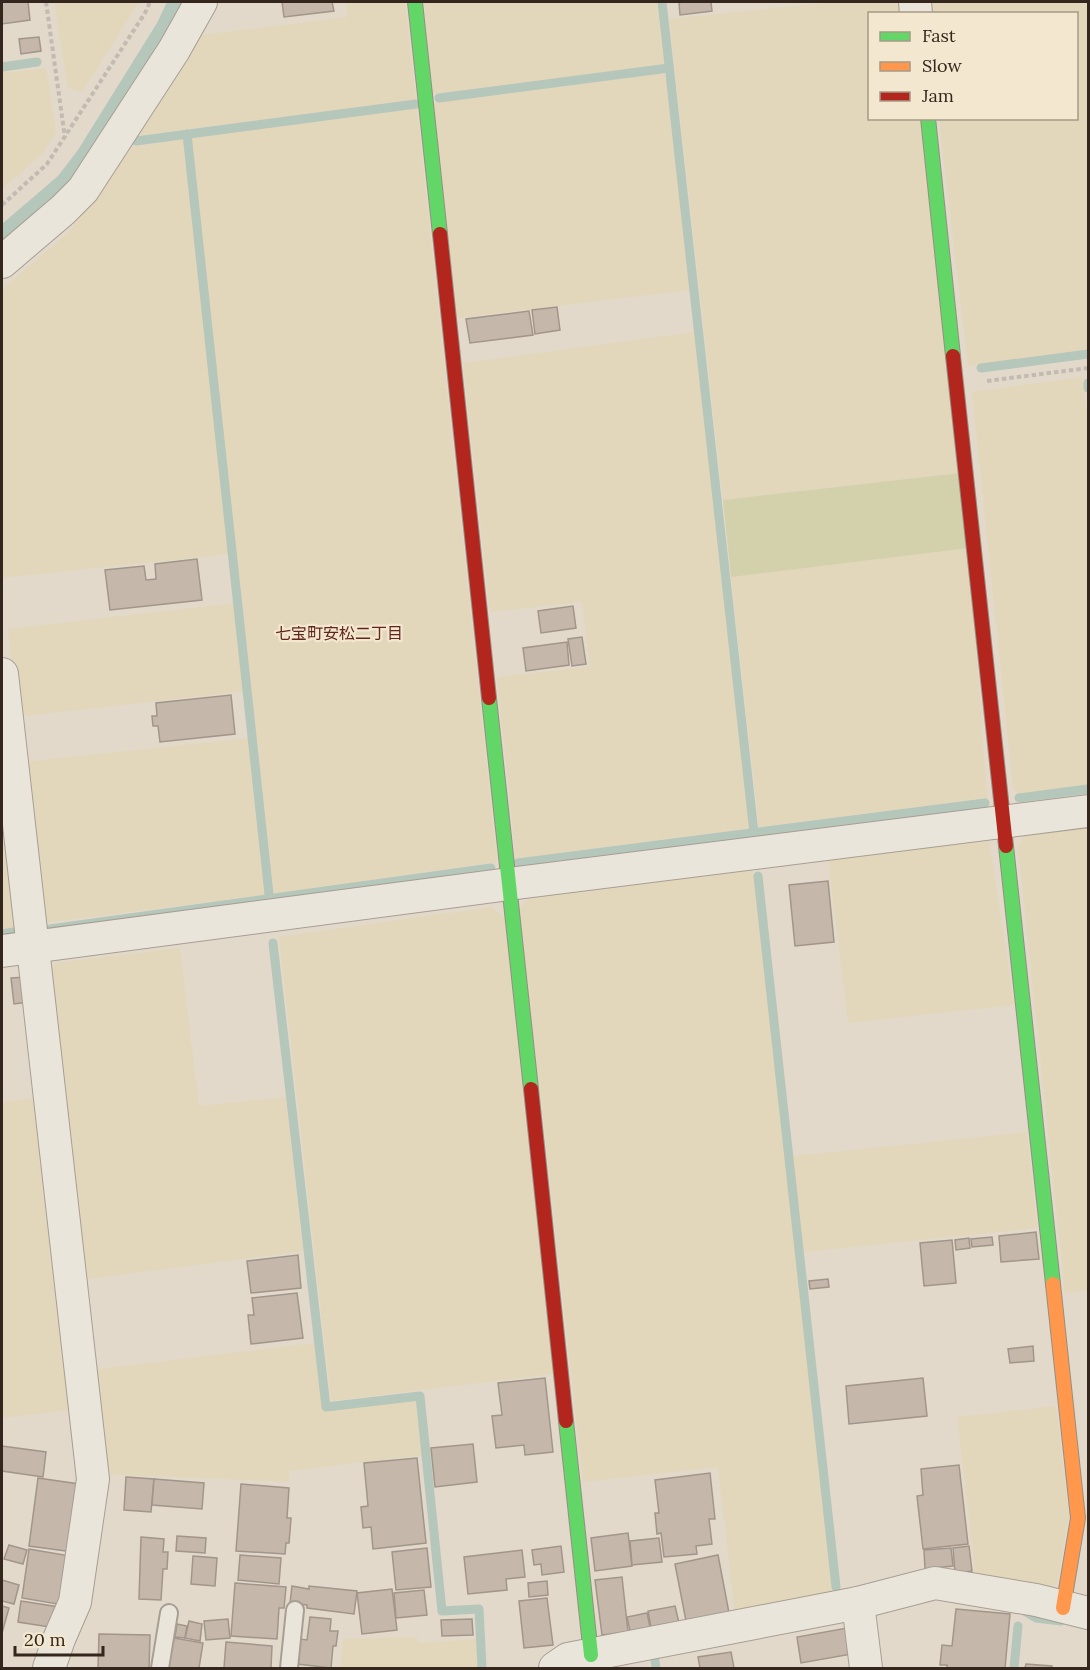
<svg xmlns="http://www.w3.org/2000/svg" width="1090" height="1670" font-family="Lora,'Noto Sans JP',serif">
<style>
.farmland{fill:#e2d7ba}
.green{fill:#d3d1ac}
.water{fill:#b5c6bb}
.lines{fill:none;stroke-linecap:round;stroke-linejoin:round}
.stream{stroke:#b5c6bb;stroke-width:9}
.building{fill:#c6b7ab;stroke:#a2958a;stroke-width:1.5}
.lane-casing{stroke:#a79e94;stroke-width:20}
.street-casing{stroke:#a79e94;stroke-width:34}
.fast-casing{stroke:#968e83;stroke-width:16}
.slow-casing{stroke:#968e83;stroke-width:16}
.jam-casing{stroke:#968e83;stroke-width:16}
.path{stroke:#c3bbb2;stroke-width:4;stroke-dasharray:4.5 3;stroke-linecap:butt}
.lane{stroke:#eae5db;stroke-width:16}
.street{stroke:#eae5db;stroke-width:32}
.fast{stroke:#63d668;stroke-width:14}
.slow{stroke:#ff974d;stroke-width:14}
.jam{stroke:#b3261e;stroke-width:14}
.labels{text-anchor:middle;stroke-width:4.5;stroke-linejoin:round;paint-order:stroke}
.neighbourhood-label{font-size:16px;fill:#60261d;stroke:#f4e7cf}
</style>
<rect width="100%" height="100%" fill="#e2d9ca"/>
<!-- farmland -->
<g class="farmland">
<polygon points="54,2 139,2 82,92 68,88"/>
<polygon points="346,2 405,2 416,100 136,136 201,35 348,17"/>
<polygon points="424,2 657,2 664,65 433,94"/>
<polygon points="833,2 907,2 909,13 870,14 870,118 920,119 960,473 723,500 669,19"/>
<polygon points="926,2 1088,2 1088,349 968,366 939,119 1076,118 1076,14 927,13"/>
<polygon points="46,68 56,132 42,154 2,189 2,73"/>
<polygon points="665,73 690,290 457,318 434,103"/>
<polygon points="417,108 497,862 274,894 190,137"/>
<polygon points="184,139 229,554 2,578 2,289 68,233 132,147"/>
<polygon points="694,332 750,828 516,859 497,677 590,667 582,602 490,612 463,363"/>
<polygon points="1083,377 1088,423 1088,785 1018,794 1013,788 972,392"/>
<polygon points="969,548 987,798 759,827 731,577"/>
<polygon points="235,603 245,691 17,717 8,629"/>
<polygon points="250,738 265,895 41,923 23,762"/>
<polygon points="2,740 26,928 2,931"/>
<polygon points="1088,825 1088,1290 1065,1293 1018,846 1026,833"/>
<polygon points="989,839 1014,1005 848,1023 828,859"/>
<polygon points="753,870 833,1595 735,1615 718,1467 583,1482 520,908 528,899"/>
<polygon points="492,907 504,918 553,1374 331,1401 279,937"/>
<polygon points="180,948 199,1106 286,1097 303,1251 81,1280 46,978 55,963"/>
<polygon points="45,1097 79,1409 2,1418 2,1102"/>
<polygon points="1027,1132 1037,1228 803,1252 793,1156"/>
<polygon points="314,1343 323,1411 418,1399 424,1455 289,1471 289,1482 104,1474 90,1370"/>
<polygon points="1056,1406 1069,1514 1057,1584 1039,1591 976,1579 957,1417"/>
<polygon points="417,1637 418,1643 479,1639 479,1668 340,1668 343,1639"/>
</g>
<!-- green -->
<polygon class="green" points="960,473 969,548 731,577 723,500"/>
<!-- water -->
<polygon class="water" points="167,2 187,2 72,187 2,247 2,224 58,176 78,150 157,23"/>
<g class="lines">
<!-- stream -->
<g class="stream">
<polyline points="662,2 754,833"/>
<polyline points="2,67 37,62"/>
<polyline points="439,98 669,68"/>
<polyline points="187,134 269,894"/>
<polyline points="136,141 416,104"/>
<polyline points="981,368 1088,354"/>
<polyline points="1088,383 1088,388"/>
<polyline points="1019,798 1088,789"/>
<polyline points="518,863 985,803"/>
<polyline points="758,876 836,1587"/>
<polyline points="50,929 491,868"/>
<polyline points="2,934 14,932"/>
<polyline points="273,943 326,1407 420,1396 442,1611 479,1609 482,1668"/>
<polyline points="1021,1609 1036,1618 1061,1621"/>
<polyline points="654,1653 656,1668"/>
<polyline points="1014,1668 1018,1626"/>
</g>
</g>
<!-- building -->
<g class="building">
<polygon points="2,2 28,2 30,20 2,24"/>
<polygon points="282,2 332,2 334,11 284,17"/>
<polygon points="679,2 711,2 712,11 680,15"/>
<polygon points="39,37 41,51 21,54 19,39"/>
<polygon points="557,307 560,330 535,334 532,310"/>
<polygon points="529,311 533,335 470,343 466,319"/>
<polygon points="197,559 202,600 110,610 105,570 144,566 146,580 156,579 155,564"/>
<polygon points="573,606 576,628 541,633 538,611"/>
<polygon points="582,637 586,664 572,666 568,639"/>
<polygon points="567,642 569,665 526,671 523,648"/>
<polygon points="231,695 235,734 160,742 158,726 153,726 152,716 157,716 156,703"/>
<polygon points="828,881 834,942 795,946 789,885"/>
<polygon points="26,977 28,1002 14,1004 11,978"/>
<polygon points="1036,1232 1039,1259 1001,1262 999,1236"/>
<polygon points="992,1237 993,1245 972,1247 971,1239"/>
<polygon points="969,1238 970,1248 956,1250 955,1240"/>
<polygon points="952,1240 956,1283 924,1286 920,1243"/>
<polygon points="298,1255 301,1288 251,1293 247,1261"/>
<polygon points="828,1279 829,1287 810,1289 809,1281"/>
<polygon points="297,1293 303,1338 251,1344 248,1315 254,1315 252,1298"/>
<polygon points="1033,1346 1034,1361 1010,1363 1008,1349"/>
<polygon points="545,1378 553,1452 525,1455 524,1445 496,1448 492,1416 502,1415 498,1383"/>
<polygon points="923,1378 927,1416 849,1424 846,1386"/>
<polygon points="473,1444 477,1482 435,1487 431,1448"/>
<polygon points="2,1446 46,1452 43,1477 2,1471"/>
<polygon points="417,1458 426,1543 373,1549 371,1527 363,1528 361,1507 368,1506 364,1463"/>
<polygon points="959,1465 968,1544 923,1549 917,1496 923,1495 921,1469"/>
<polygon points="710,1473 715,1519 709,1519 712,1544 696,1546 697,1554 664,1557 661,1533 657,1534 655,1513 659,1513 655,1480"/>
<polygon points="126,1477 154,1479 151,1512 124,1510"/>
<polygon points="38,1478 79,1484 73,1552 29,1546"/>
<polygon points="154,1479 204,1483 202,1509 152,1505"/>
<polygon points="241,1484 289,1488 287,1518 291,1518 289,1543 286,1543 285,1554 236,1551"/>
<polygon points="628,1533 632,1566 595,1571 591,1538"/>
<polygon points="177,1536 206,1538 205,1553 176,1551"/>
<polygon points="141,1537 164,1539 163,1552 168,1552 167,1569 163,1569 161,1600 139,1599"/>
<polygon points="659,1538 662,1562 632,1565 630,1541"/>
<polygon points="9,1545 27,1550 23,1564 4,1559"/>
<polygon points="561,1546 564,1572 542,1575 541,1564 534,1565 532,1550"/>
<polygon points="969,1546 972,1571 955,1573 953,1548"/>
<polygon points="427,1548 431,1587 396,1590 392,1552"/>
<polygon points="951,1548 953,1566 925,1569 924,1550"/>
<polygon points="29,1549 70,1556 63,1605 22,1598"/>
<polygon points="522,1550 525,1577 506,1579 507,1590 468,1594 464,1557"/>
<polygon points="240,1555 281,1558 279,1584 238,1580"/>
<polygon points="718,1555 729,1613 686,1621 675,1564"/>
<polygon points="193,1556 217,1558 215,1586 191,1584"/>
<polygon points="622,1577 628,1632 602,1635 595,1580"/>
<polygon points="2,1580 19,1585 14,1604 2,1601"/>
<polygon points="547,1581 548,1595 529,1597 528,1583"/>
<polygon points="235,1583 286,1587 284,1608 279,1608 277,1639 231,1636"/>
<polygon points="292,1586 309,1589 309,1586 357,1591 354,1614 307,1608 307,1605 290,1603"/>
<polygon points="392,1589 397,1630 362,1634 357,1593"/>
<polygon points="424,1590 427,1615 396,1618 394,1593"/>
<polygon points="547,1598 553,1645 524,1648 519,1601"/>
<polygon points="21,1601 59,1607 56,1628 18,1622"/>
<polygon points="2,1606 9,1608 2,1633"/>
<polygon points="675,1606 679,1623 651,1628 648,1611"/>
<polygon points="956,1609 1010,1614 1005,1668 947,1668 947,1665 940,1665 942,1645 952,1646"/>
<polygon points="647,1613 650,1627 630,1631 627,1617"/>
<polygon points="310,1617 331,1619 330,1631 338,1631 336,1646 333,1646 331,1668 297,1664 300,1639 307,1640"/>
<polygon points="228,1619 230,1638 206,1640 204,1621"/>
<polygon points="472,1619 473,1635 442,1636 441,1620"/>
<polygon points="189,1621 202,1624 200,1641 185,1638"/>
<polygon points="177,1624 187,1626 185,1638 175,1637"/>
<polygon points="847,1628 852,1654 801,1663 797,1637"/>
<polygon points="99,1634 150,1635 149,1668 98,1668"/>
<polygon points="174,1638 203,1643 199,1668 168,1668"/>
<polygon points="226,1642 272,1646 271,1668 224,1668"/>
<polygon points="731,1652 734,1668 700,1668 698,1657"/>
<polygon points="1026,1664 1052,1666 1052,1668 1025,1668"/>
</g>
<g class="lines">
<defs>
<g id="lane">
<polyline points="160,1668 169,1613"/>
<polyline points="289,1668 295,1610"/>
</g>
<g id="street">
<polyline points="915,2 916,14"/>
<polyline points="2,262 63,210 83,190 174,50 201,2"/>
<polyline points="2,674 93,1479 75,1602 59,1639 49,1668"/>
<polyline points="2,951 509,884 1088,811"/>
<polyline points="858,1603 866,1668"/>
<polyline points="555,1668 568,1659 858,1603 935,1583 1036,1600 1088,1613"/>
</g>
<g id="fast">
<polyline points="415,2 440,234"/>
<polyline points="928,118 953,356"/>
<polyline points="489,698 531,1089"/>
<polyline points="1006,846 1053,1284"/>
<polyline points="566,1421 591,1655"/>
</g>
<polyline id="slow" points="1053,1284 1078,1518 1063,1608"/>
<g id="jam">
<polyline points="440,234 489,698"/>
<polyline points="953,356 1006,846"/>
<polyline points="531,1089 566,1421"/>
</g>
</defs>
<!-- lane casing -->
<use href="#lane" class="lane-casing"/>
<!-- street casing -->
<use href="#street" class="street-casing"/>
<!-- fast casing -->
<use href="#fast" class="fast-casing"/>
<!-- slow casing -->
<use href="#slow" class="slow-casing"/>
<!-- jam casing -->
<use href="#jam" class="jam-casing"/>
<!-- path -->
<g class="path">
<polyline points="46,2 65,138"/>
<polyline points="2,205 47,164 145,13 150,2"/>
<polyline points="987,381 1088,368"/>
</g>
<!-- lane -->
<use href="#lane" class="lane"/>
<!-- street -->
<use href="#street" class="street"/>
<!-- fast -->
<use href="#fast" class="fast"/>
<!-- slow -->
<use href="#slow" class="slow"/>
<!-- jam -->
<use href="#jam" class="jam"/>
</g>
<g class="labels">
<!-- neighbourhood labels -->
<g class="neighbourhood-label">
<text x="339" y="639">七宝町安松二丁目</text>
</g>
</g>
<!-- border -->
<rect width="1090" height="1670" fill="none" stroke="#34261c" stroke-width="6"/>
<!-- legend -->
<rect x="868" y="12" width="210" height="108" fill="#f4e7cf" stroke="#a79a87" stroke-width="1.5"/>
<rect x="880" y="32" width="30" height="9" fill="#63d668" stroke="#a79a87" stroke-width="1.5"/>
<text x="922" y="42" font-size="18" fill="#34261c">Fast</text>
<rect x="880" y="62" width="30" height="9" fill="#ff974d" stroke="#a79a87" stroke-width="1.5"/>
<text x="922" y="72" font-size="18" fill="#34261c">Slow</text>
<rect x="880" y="92" width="30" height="9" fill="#b3261e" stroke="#a79a87" stroke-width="1.5"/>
<text x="922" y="102" font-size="18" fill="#34261c">Jam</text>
<!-- scale -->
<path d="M15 1646v9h88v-9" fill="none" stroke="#34261c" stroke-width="3"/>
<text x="24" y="1646" font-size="18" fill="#34261c" stroke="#f4e7cf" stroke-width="4.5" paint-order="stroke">20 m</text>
</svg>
